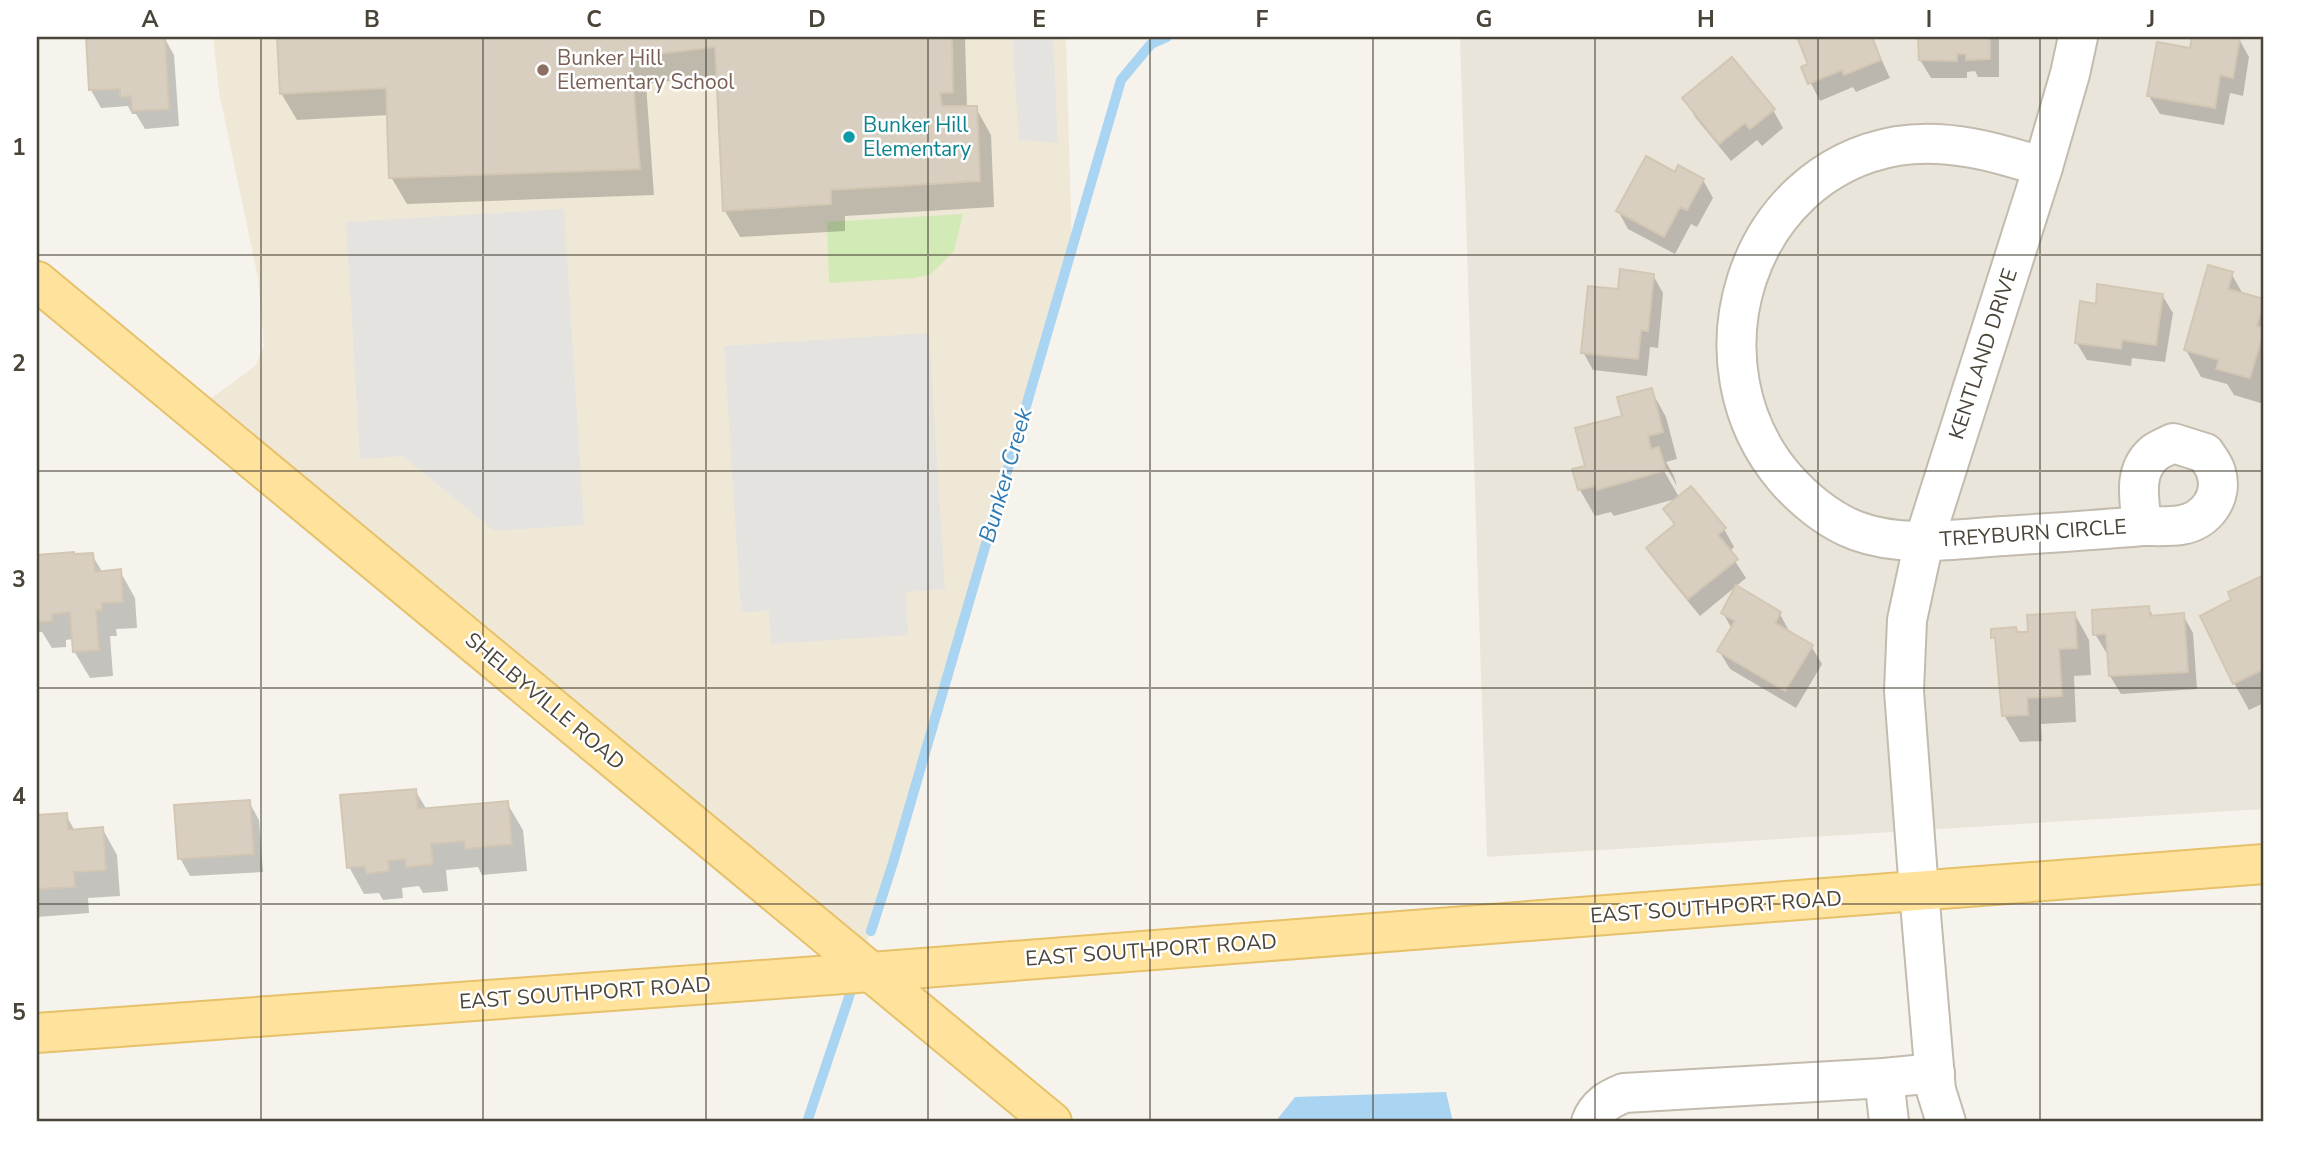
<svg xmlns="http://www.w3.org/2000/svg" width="2301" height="1159" font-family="'Nunito Sans',sans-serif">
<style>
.residential{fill:#eae5da}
.education{fill:#efe8d6}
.green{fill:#d2eab5}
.parking{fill:#e5e3e0}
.water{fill:#a9d4f2}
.shadow{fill:#0003}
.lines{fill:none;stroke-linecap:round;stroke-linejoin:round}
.stream{stroke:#a9d4f2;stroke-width:10}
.building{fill:#d8cfc1;stroke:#d3c7b4;stroke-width:2}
.minor-casing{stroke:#c2bbae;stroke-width:42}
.major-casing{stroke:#e6c16a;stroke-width:42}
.minor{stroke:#fff;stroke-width:38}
.major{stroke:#ffe39c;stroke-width:38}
.grid{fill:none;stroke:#4b4439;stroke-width:2;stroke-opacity:0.55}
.education-dot{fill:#8d6e63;stroke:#fff;stroke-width:2.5}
.culture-dot{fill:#0f9aa8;stroke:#fff;stroke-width:2.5}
.labels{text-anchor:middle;stroke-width:5;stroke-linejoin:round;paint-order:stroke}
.education-label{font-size:21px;fill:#785e54;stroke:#fff;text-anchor:start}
.culture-label{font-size:21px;fill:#0d838f;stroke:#fff;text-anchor:start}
.street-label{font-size:21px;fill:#4b4439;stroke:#fff}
.water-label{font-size:23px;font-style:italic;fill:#2e7ab2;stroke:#fff}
.neatline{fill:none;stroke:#4b4439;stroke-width:2.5}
.grid-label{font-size:23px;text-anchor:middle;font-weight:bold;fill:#4b4439}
</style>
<rect width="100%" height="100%" fill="#f6f3ec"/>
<!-- residential -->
<polygon class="residential" points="1460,37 2264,37 2264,809 1487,857"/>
<!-- education -->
<polygon class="education" points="213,37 1066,37 1072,250 871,931 859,961 194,411 255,366 264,346 258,278 219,92"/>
<!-- green -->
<polygon class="green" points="963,214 954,251 931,274 915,278 829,283 827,222"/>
<!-- parking -->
<g class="parking">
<polygon points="1012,37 1053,37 1058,143 1019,140"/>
<polygon points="564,209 584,525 494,531 403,456 360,459 346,222"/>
<polygon points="929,333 945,589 906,592 908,635 771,644 769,611 741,612 724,346"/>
</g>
<!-- water -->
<polygon class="water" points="1446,1092 1453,1122 1275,1122 1295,1097"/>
<!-- shadow -->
<g class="shadow">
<polygon points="88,37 115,37 116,39 164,37 174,55 179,126 145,129 136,114 132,114 128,106 101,108 91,90"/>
<polygon points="278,37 965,37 967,108 976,108 991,135 994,207 845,216 845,231 740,237 725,211 718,75 646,84 654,195 407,204 391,177 389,115 297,120 281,93"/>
<polygon points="1799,37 1871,37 1890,78 1856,92 1853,87 1820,101 1803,68 1811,65"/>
<polygon points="1920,37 1999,37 1999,77 1978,77 1975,71 1967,72 1967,78 1931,78 1919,58"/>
<polygon points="2194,37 2225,37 2239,39 2249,57 2243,96 2230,93 2224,125 2160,114 2149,96 2191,50"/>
<polygon points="1685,99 1773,110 1783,128 1762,146 1757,140 1731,161 1695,117"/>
<polygon points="1676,174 1703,180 1713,198 1697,227 1691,224 1675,254 1628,229 1618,211"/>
<polygon points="2231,273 2244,296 2264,303 2264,404 2234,395 2227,384 2201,377 2186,350"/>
<polygon points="1653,275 1663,293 1658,348 1650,347 1647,376 1593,370 1583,352 1619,291"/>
<polygon points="2162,295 2173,313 2165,362 2132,358 2131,366 2087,360 2076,342 2098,306"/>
<polygon points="1651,390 1666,417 1677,459 1666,462 1674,476 1677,486 1667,469 1664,471 1679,497 1724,529 1734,547 1729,552 1746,578 1700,616 1659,566 1648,549 1675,527 1665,509 1679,498 1614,516 1611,512 1595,516 1580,490 1575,470 1587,467 1624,417"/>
<polygon points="73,554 74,556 92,555 103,573 120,571 135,598 137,628 116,629 117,636 110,636 113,676 90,678 74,651 73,639 66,640 66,647 52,648 42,632 37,632 37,556"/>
<polygon points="2264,577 2264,703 2249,710 2234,683 2234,601 2230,593"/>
<polygon points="1737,588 1780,614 1790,633 1811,646 1822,664 1796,708 1730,669 1719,651 1732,629 1723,613"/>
<polygon points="2148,608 2154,617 2183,615 2193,633 2197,689 2121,694 2110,676 2109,652 2106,652 2095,634"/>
<polygon points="2074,613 2089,640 2091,675 2074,676 2076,722 2041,724 2042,741 2020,742 2004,715 1998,645 1993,637 2030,633"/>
<polygon points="415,790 427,810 507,803 523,830 527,871 482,875 478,867 446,870 448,891 423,893 419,886 402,888 403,898 383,900 379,893 364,894 349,867"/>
<polygon points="249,802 259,820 263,872 190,876 180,858"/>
<polygon points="66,815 75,831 102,828 117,855 120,896 88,898 89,913 37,917 37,817"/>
</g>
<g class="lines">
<!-- stream -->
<g class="stream">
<polyline points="871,931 893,863 1121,80 1151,44 1167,37"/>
<polyline points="807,1122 850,994"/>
</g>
</g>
<!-- building -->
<g class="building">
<polygon points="86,37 165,37 169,109 132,111 131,96 120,97 120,89 89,90"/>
<polygon points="277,37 952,37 953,92 940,93 942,106 977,106 980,181 831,190 831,204 723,211 715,47 631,57 640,169 389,178 386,88 280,94"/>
<polygon points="1797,37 1872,37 1881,60 1844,75 1842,70 1808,84 1801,67 1808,64"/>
<polygon points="1918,37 1990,37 1990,59 1966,60 1966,54 1957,54 1957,61 1919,60"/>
<polygon points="2192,37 2240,38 2233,78 2220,75 2215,108 2147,96 2157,42 2190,48"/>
<polygon points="1732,57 1775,109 1750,129 1745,123 1719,144 1682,98"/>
<polygon points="1646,156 1675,172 1678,165 1704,179 1687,210 1680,207 1664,237 1616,211"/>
<polygon points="2208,265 2233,272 2228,289 2264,299 2257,326 2264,328 2264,330 2250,378 2216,369 2219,360 2184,350"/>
<polygon points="1620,269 1654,274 1648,331 1641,330 1638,359 1581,353 1588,286 1618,289"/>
<polygon points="2097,284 2163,294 2156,345 2122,340 2121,349 2075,343 2080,301 2096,304"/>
<polygon points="1652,388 1663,432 1648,436 1651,449 1659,447 1666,470 1597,490 1595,486 1578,490 1572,469 1585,466 1575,428 1622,416 1617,397"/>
<polygon points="1691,486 1726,528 1718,535 1738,559 1688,599 1646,548 1675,524 1663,509"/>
<polygon points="74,552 74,554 93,553 95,572 121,569 123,602 102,603 102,610 96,610 99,650 73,652 70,612 52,614 52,621 37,622 37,555"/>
<polygon points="2264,575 2264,669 2233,684 2200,616 2231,600 2228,592"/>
<polygon points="1736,585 1781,612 1775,623 1813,645 1785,691 1717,651 1735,621 1721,613"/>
<polygon points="2149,606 2150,616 2184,613 2188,672 2109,676 2106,634 2093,635 2092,610"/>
<polygon points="2075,612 2077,648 2059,649 2062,696 2027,698 2028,715 2002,716 1995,637 1991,638 1991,629 2016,627 2017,632 2028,632 2027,615"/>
<polygon points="416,789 418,809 508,801 512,844 465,849 464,841 431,844 433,864 406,867 405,859 388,861 389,871 366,874 365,866 347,868 340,795"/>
<polygon points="250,800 254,854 178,859 174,805"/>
<polygon points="67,813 68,830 103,827 106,870 74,872 75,887 37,889 37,815"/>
</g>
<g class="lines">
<defs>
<g id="minor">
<path d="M2043 167C1996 152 1947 138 1897 146 1744 173 1687 364 1785 478 1804 500 1830 521 1857 531 1903 548 1956 539 2004 536 2050 533 2096 530 2142 526"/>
<path d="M2173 443 2205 453C2209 459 2214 465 2216 472 2224 497 2206 521 2181 525 2168 527 2154 526 2142 526 2140 502 2132 473 2153 454 2159 449 2166 447 2173 443Z"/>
<polyline points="1884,1078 1889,1122"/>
<path d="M1591 1122C1597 1106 1609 1099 1624 1093L1884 1078 1935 1073"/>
<polyline points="1946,1122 1936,1090 1919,891 1904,691 1907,620 1924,541 2043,167 2070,74 2078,37"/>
</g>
<g id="major">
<polyline points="37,281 1052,1122"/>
<polyline points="37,1033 871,972 2264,864"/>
</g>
</defs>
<!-- minor casing -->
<use href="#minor" class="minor-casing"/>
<!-- major casing -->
<use href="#major" class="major-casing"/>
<!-- minor -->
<use href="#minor" class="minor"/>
<!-- major -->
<use href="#major" class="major"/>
</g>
<!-- grid -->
<path class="grid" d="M261 37V1122M483 37V1122M706 37V1122M928 37V1122M1150 37V1122M1373 37V1122M1595 37V1122M1818 37V1122M2040 37V1122M37 255H2264M37 471H2264M37 688H2264M37 904H2264"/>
<!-- markers -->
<circle class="education-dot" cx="543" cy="70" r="7"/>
<circle class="culture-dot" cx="849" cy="137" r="7"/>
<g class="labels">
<!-- education labels -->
<g class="education-label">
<text x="557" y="65">Bunker Hill<tspan x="557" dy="24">Elementary School</tspan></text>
</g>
<!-- culture labels -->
<g class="culture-label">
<text x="863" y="132">Bunker Hill<tspan x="863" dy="24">Elementary</tspan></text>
</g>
<!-- street labels -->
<g class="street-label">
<text transform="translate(1983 354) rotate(-72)" y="7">KENTLAND DRIVE</text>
<text transform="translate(2033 533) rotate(-4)" y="7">TREYBURN CIRCLE</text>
<text transform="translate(545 701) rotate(40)" y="7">SHELBYVILLE ROAD</text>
<text transform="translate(1716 907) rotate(-4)" y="7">EAST SOUTHPORT ROAD</text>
<text transform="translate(1151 950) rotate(-4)" y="7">EAST SOUTHPORT ROAD</text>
<text transform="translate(585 993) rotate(-4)" y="7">EAST SOUTHPORT ROAD</text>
</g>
<!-- water labels -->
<g class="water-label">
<text transform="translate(1005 475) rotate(-74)" y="8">Bunker Creek</text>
</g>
</g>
<!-- border -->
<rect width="2301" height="1159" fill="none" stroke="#ffffff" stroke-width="77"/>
<rect x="38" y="38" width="2224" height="1082" class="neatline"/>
<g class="grid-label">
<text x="150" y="27">A</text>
<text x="372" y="27">B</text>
<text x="594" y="27">C</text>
<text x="817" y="27">D</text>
<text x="1039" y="27">E</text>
<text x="1262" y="27">F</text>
<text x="1484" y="27">G</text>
<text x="1706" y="27">H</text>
<text x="1929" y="27">I</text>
<text x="2151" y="27">J</text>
<text x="19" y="155">1</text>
<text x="19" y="371">2</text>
<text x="19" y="587">3</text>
<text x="19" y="804">4</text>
<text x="19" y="1020">5</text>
</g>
</svg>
